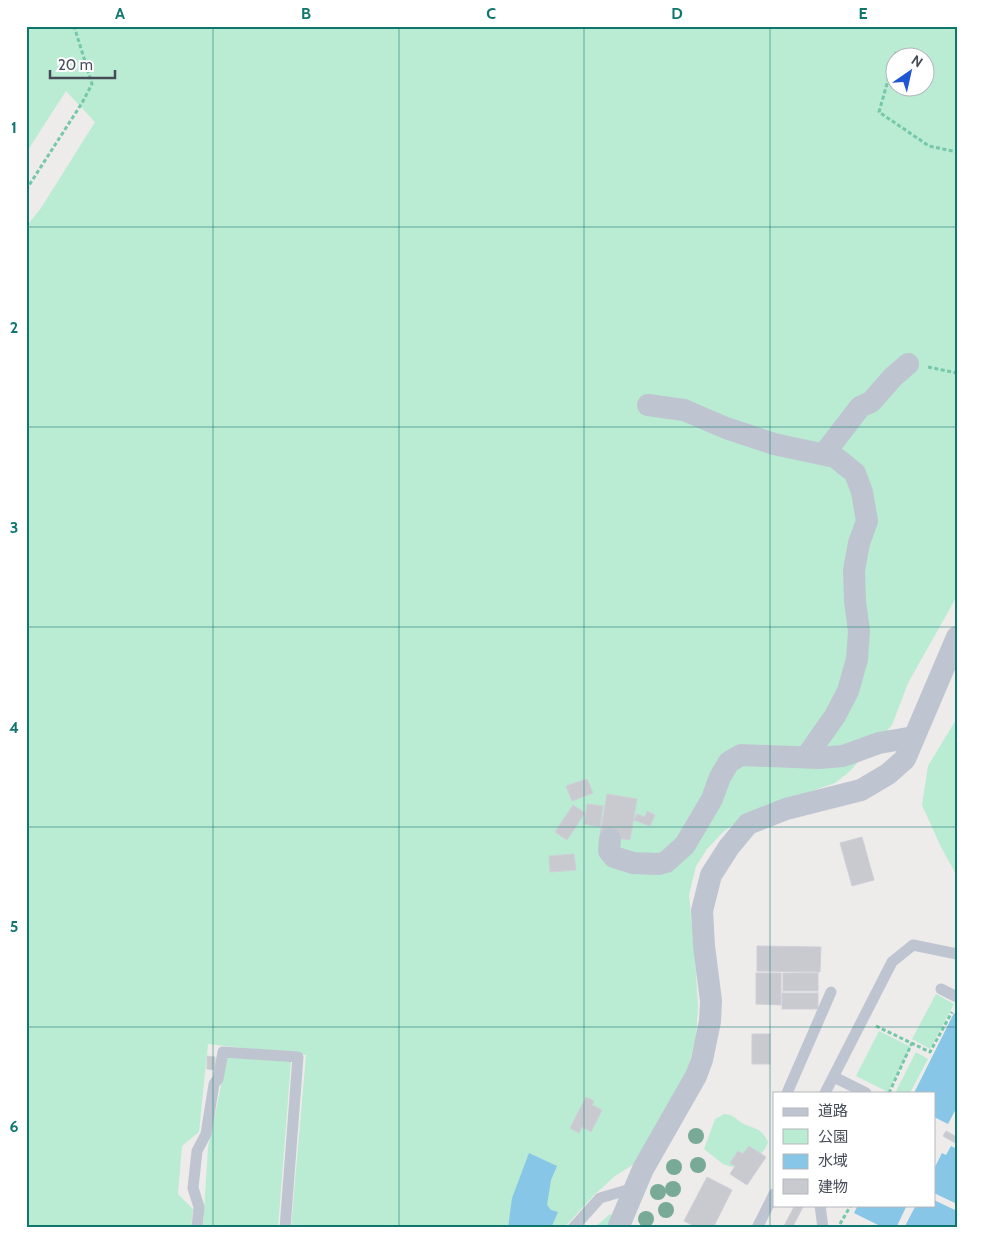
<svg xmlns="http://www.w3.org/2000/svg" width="983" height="1254" font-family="Cabin,'Noto Sans JP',sans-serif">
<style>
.green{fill:#baebd3;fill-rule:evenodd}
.water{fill:#88c6e7}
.building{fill:#c9c9d0;stroke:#cfd0d7}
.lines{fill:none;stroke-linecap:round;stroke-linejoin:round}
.path{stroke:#74c7a9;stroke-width:3;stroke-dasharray:4 2.5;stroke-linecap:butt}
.lane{stroke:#bfc5d0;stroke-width:11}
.street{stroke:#bfc5d0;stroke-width:22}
.tree{fill:#79aa97}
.grid{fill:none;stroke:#0f766e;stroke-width:1;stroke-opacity:0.55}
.neatline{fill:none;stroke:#0f766e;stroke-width:2}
.grid-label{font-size:16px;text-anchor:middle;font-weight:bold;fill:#0f766e}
</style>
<rect width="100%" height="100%" fill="#eeebeb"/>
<!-- green -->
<g class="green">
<path d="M26 26H957V596L908 683 892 725 849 772 835 783 798 796 744 818 724 831 707 849 696 866 689 895 696 973 698 1007 696 1039 686 1074 634 1164 615 1176 593 1196 564 1228H291L306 1055 208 1044 199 1132 182 1146 178 1194 193 1209 191 1228H26V227L41 208 95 122 66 91 26 153ZM896 58H926V88H896Z"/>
<polygon points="957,718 957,876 941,847 922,805 928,766"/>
<polygon points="936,994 954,1004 930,1049 912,1039"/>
<polygon points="879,1031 911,1047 888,1092 856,1076"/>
<polygon points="916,1052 928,1059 910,1093 895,1093"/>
<polygon points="227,1057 291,1061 278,1228 203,1228 208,1148"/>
<path d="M724 1114C732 1114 735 1118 742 1123 755 1130 760 1126 768 1142 763 1159 747 1161 732 1167L723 1164 704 1149 715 1119Z"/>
<polygon points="610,1214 614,1217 609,1228 594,1228"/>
</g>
<!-- water -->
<g class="water">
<polygon points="954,1013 957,1014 957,1107 948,1124 934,1117 934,1093 914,1093"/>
<polygon points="951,1146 957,1149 957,1204 934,1193 934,1169 942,1153 946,1155"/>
<polygon points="529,1153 557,1166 551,1180 547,1205 551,1210 558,1212 551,1228 508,1228 512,1198"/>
<polygon points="934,1200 957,1211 957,1223 955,1228 904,1228 916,1205 934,1205"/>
<polygon points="858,1205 907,1205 896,1228 884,1228 854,1213"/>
</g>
<!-- building -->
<g class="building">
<polygon points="587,779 593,793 572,801 566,786"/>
<polygon points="607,794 637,799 630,840 600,835"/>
<polygon points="587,804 603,806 600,827 584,824"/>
<polygon points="573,805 585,813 567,840 555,832"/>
<polygon points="647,811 655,815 650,826 634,820 637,814 645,817"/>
<polygon points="862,837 874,880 852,886 840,843"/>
<polygon points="574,854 576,870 550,872 549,856"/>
<polygon points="757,946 821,947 820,972 757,971"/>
<polygon points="756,973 781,973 781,1005 756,1004"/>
<rect x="783" y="973" width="35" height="18"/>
<rect x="782" y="993" width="36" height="16"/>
<rect x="752" y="1034" width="18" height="30"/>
<polygon points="207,1056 215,1057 215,1070 207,1069"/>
<polygon points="586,1097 594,1101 592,1105 602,1110 591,1132 582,1127 579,1133 570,1128"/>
<polygon points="946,1131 957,1137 957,1144 943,1136"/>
<polygon points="749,1146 766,1157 747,1185 730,1174 735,1166 730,1163 738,1151 743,1154"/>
<polygon points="707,1177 732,1190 713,1228 698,1228 684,1221"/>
<polygon points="795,1205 804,1205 792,1228 783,1228"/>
</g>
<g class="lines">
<!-- path -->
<g class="path">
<polyline points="896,52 879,112 929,146 957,152"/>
<polyline points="26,190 82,103 92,84 74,26"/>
<polyline points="928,367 957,373"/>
<polyline points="876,1026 930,1052 952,1012"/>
<polyline points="889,1093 912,1043"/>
<polyline points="840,1224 851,1205"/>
</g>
<!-- lane -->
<g class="lane">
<polyline points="941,989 957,997"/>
<polyline points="834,1077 866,1093"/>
<polyline points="787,1093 831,992"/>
<polyline points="825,1093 892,962 913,945 957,954"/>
<polyline points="820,1205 823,1228"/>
<polyline points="197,1228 199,1207 193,1188 197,1151 206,1134 214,1084 218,1079 223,1052 298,1057 285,1228"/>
<polyline points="573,1228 600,1198 634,1188"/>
<polyline points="757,1228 774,1194"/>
</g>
<!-- street -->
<g class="street">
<polyline points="648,405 684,410 726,428 774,444 835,457 855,473 862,492 867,521 859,543 854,570 855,601 859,631 857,659 848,691 835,716 806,757"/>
<polyline points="824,454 860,407 871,402 893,377 908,364"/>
<polyline points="610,839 609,851 614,857 633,863 659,864 666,862 685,845 712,799 720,777 729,762 741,755 819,758 843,756 879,743 914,737"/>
<polyline points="618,1228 643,1169 696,1076 702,1060 710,1021 711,1001 704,946 702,911 711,875 729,847 748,824 786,809 861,790 888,774 905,759 957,637"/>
</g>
</g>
<!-- trees -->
<g class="tree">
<circle cx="696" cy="1136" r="8"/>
<circle cx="698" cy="1165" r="8"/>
<circle cx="674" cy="1167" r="8"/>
<circle cx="673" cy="1189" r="8"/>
<circle cx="658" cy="1192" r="8"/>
<circle cx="666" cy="1210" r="8"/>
<circle cx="646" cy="1219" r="8"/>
</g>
<!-- grid -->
<path class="grid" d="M213 26V1228M399 26V1228M584 26V1228M770 26V1228M26 227H957M26 427H957M26 627H957M26 827H957M26 1027H957"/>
<!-- border -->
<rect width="983" height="1254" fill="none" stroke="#ffffff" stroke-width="55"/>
<!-- legend -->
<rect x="773" y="1092" width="162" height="115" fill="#ffffff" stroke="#b5b7bc"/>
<rect x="783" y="1108" width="25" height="8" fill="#bfc5d0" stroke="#b5b7bc"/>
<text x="818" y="1116" font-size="15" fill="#454c57">道路</text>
<rect x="783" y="1129" width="25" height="15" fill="#baebd3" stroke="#b5b7bc"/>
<text x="818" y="1142" font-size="15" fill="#454c57">公園</text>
<rect x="783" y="1154" width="25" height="15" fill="#88c6e7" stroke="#b5b7bc"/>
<text x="818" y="1166" font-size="15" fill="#454c57">水域</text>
<rect x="783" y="1179" width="25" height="15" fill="#c9c9d0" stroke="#b5b7bc"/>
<text x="818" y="1192" font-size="15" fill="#454c57">建物</text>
<!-- north arrow -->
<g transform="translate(910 72) rotate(34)"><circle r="24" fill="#ffffff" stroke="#b5b7bc"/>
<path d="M0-4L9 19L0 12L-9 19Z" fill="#2056d3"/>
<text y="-8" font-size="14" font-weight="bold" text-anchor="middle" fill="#454c57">N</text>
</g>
<!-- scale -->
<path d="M50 70v8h65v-8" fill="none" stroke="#454c57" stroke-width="2.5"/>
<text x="58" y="70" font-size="15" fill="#454c57" stroke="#ffffff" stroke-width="4" paint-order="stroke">20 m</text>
<rect x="28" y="28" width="928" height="1198" class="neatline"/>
<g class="grid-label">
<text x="120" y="19">A</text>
<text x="306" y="19">B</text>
<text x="491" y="19">C</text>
<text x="677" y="19">D</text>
<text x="863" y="19">E</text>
<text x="14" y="133">1</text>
<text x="14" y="333">2</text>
<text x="14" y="533">3</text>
<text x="14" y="733">4</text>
<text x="14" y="932">5</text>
<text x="14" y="1132">6</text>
</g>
</svg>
